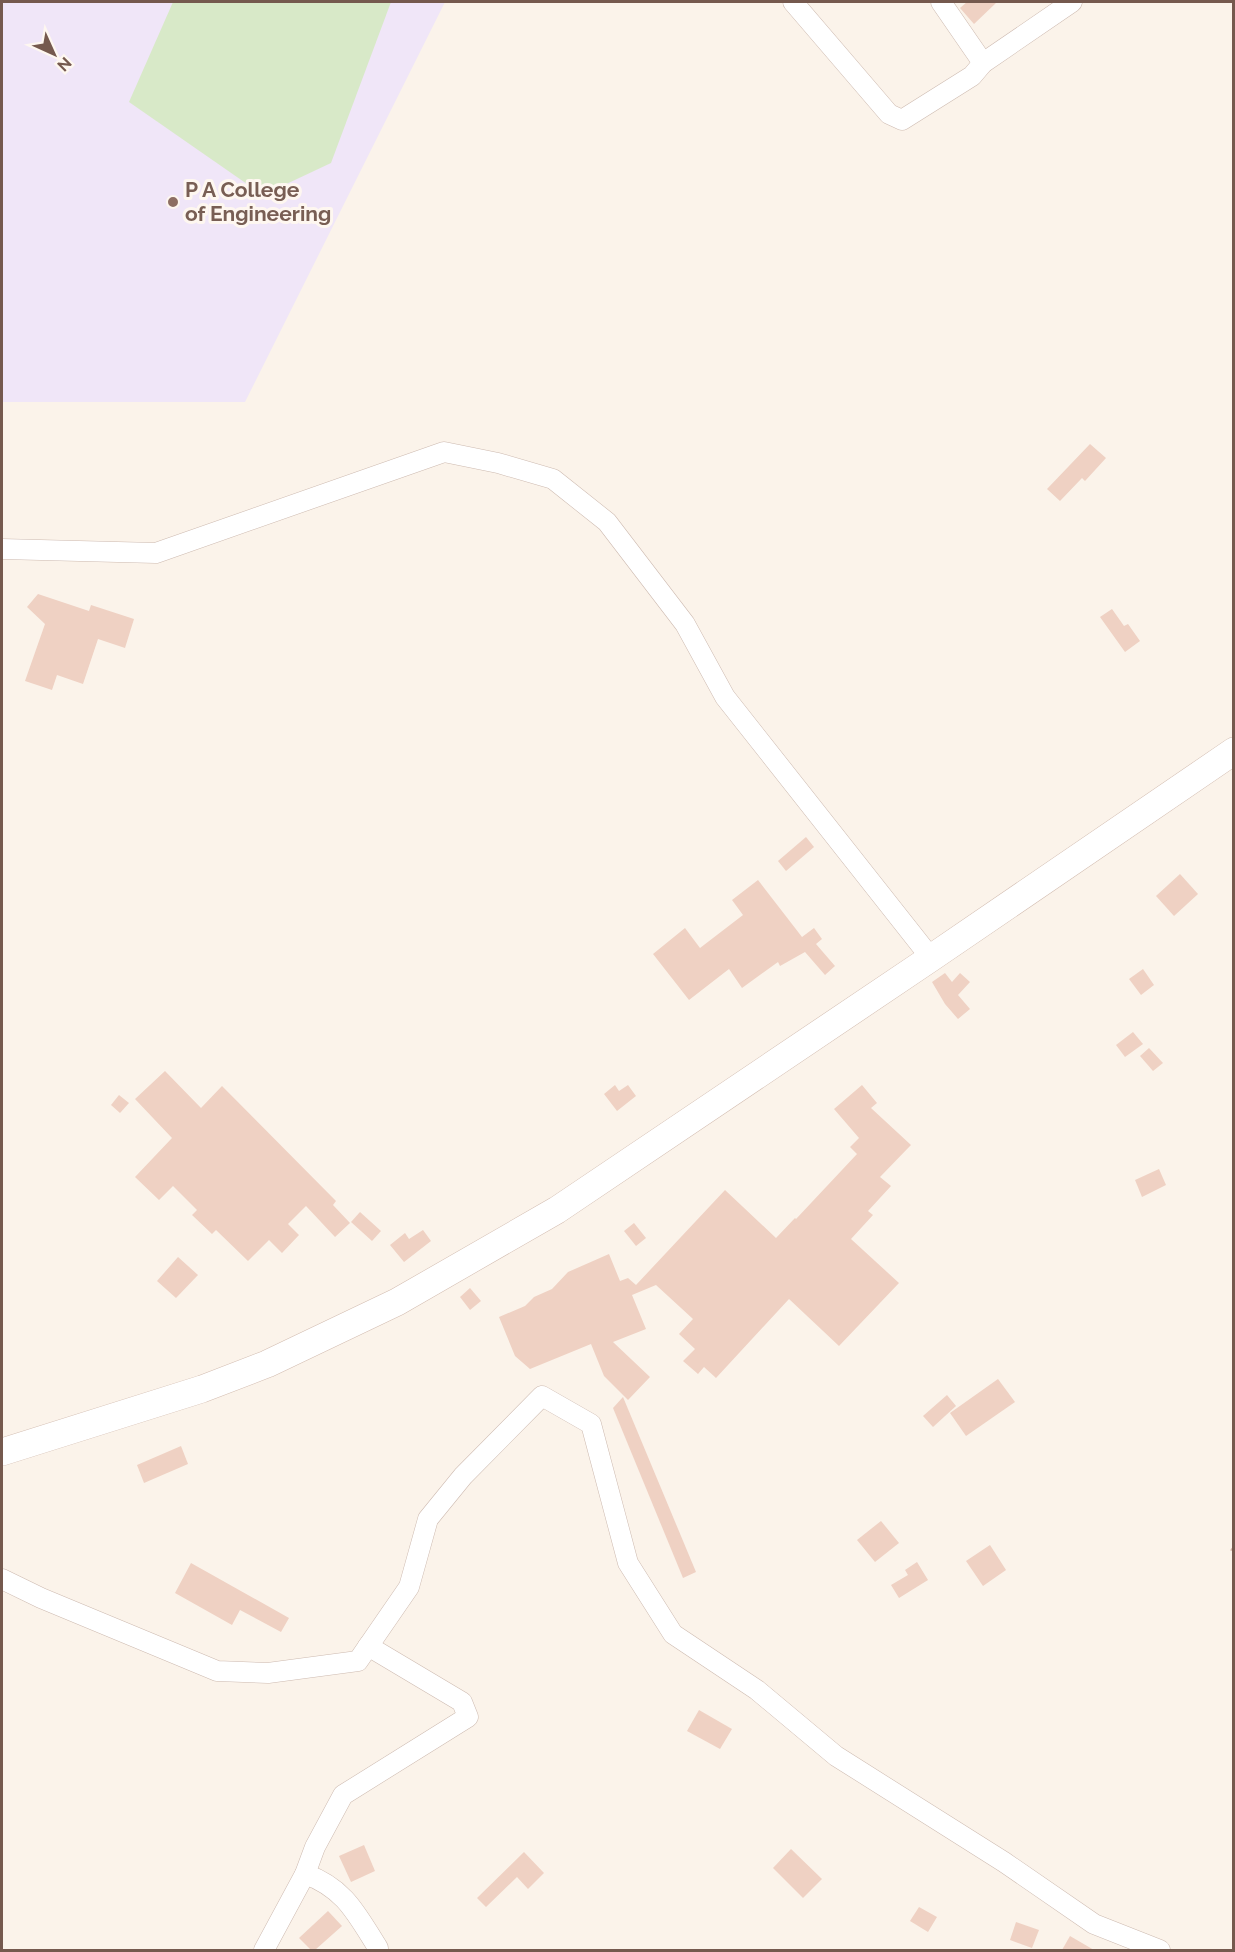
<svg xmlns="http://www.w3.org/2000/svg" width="1235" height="1952" font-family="Raleway,sans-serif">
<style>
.education{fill:#f0e6f8}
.green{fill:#d8e9c8}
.building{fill:#efd1c3}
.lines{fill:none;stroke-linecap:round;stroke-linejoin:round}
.minor-casing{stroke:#cdbab0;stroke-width:21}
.secondary-casing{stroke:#d2bcb0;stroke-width:28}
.path{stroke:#d4b4a6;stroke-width:3;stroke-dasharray:1.5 4.5;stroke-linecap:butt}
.minor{stroke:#fff;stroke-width:20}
.secondary{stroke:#fff;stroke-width:27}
.education-dot{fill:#8d6e63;stroke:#fef7f0;stroke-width:2}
.labels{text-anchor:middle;stroke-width:6;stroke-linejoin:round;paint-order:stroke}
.education-label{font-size:21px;font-weight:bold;fill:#785e54;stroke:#fef7f0;text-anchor:start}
</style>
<rect width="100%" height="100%" fill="#fbf3ea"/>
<!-- education -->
<polygon class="education" points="2,2 445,2 245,402 2,402"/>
<!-- green -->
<polygon class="green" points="173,2 391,2 331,163 263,195 129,102"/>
<!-- building -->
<g class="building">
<polygon points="967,2 997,2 974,24 960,8"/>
<polygon points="1090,444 1106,458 1085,481 1082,478 1060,501 1047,489"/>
<polygon points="38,594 89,611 91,605 134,619 125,648 98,639 83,684 57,675 52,690 25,681 45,624 27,607"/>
<polygon points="1112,609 1124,626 1128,624 1140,641 1125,652 1100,617"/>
<polygon points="806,837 814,847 786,871 778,861"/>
<polygon points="1180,874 1198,894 1174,916 1156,896"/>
<polygon points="758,880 802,937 814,928 822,939 816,944 835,966 825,975 805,952 780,966 778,962 742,988 729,969 689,1000 653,954 685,928 700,948 743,915 732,900"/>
<polygon points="1143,969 1154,985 1141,995 1129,979"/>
<polygon points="945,973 952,982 960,973 970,982 958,995 970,1009 958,1019 945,1004 932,982"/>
<polygon points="1133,1032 1143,1044 1125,1057 1116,1045"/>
<polygon points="1149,1048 1163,1063 1153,1071 1140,1056"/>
<polygon points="165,1071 201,1108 222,1086 336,1201 333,1205 350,1223 335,1237 306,1206 288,1224 299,1235 282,1253 269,1240 248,1261 216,1230 212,1234 192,1215 197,1210 173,1186 159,1200 135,1177 172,1138 135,1099"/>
<polygon points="615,1085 619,1091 628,1085 636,1096 617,1111 604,1094"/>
<polygon points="862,1085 877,1103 871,1108 911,1145 880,1177 891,1186 868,1211 873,1215 851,1239 899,1283 839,1346 789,1299 716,1378 704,1367 698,1374 683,1361 695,1349 679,1334 693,1319 656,1285 632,1295 646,1329 613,1342 650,1377 628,1400 604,1376 591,1344 530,1369 515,1356 499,1317 525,1306 534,1297 552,1289 568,1272 609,1254 620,1281 628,1278 636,1285 725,1190 776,1238 795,1218 796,1219 857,1154 850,1147 859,1138 834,1109"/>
<polygon points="119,1095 129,1103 120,1113 111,1105"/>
<polygon points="1159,1169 1166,1185 1142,1197 1135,1180"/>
<polygon points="360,1212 381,1231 372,1241 351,1222"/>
<polygon points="634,1223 646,1238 636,1246 624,1231"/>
<polygon points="423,1230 431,1241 404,1262 390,1245 405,1233 409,1239"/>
<polygon points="178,1257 198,1275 176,1298 157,1281"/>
<polygon points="470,1288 481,1301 470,1310 460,1297"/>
<polygon points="998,1379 1015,1402 966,1436 950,1413"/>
<polygon points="947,1395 956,1406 933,1427 923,1416"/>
<polygon points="623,1397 696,1572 683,1578 613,1408"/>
<polygon points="181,1446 188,1464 144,1483 137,1465"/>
<polygon points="881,1521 899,1543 875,1562 857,1540"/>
<polygon points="990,1545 1006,1570 983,1586 966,1561"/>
<polygon points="917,1562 928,1580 899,1598 891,1585 908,1575 905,1570"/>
<polygon points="191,1563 289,1618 281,1632 240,1610 232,1625 175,1593"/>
<polygon points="699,1710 732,1729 720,1749 687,1731"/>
<polygon points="364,1845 375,1871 351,1882 339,1856"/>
<polygon points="791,1849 822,1879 803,1898 773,1868"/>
<polygon points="524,1852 544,1873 528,1889 517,1877 486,1907 477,1898"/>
<polygon points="919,1907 937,1917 928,1932 910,1921"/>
<polygon points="328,1911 342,1926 315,1950 311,1950 299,1938"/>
<polygon points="1016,1922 1039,1930 1032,1948 1010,1940"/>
<polygon points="1070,1936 1094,1950 1062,1950"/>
</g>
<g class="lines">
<defs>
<g id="minor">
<polyline points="793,2 889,114 902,120 972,76 983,63 1072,2"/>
<polyline points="941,2 983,63"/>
<polyline points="2,549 156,553 444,452 498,463 553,479 607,522 685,624 725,697 931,958"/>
<polyline points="2,1579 41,1598 217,1671 268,1673 358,1661 409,1587 428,1519 463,1476 542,1396 591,1424 628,1563 673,1634 757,1690 836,1756 1004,1862 1094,1924 1160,1950"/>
<path d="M305 1874C345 1888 357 1915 378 1948"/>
<polyline points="264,1950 305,1874 315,1847 343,1795 468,1717 462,1702 368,1646"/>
</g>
<polyline id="secondary" points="2,1452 202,1389 267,1364 397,1302 557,1210 931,958 1234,751"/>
</defs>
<!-- minor casing -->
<use href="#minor" class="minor-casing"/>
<!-- secondary casing -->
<use href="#secondary" class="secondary-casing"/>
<!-- path -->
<polyline class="path" points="1231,1549 1234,1551"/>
<!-- minor -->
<use href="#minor" class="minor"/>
<!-- secondary -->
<use href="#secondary" class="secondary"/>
</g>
<!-- markers -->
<circle class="education-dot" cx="173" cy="202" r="6"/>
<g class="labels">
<!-- education labels -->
<g class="education-label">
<text x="185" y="197">P A College<tspan x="185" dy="24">of Engineering</tspan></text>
</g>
</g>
<!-- border -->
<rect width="1235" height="1952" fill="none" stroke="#75594e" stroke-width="6"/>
<!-- north arrow -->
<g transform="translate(54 54) rotate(135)" stroke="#fef7f0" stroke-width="4.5" paint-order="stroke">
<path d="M0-4.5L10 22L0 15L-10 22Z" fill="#75594e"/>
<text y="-9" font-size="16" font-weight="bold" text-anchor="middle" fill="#75594e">N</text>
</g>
</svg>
